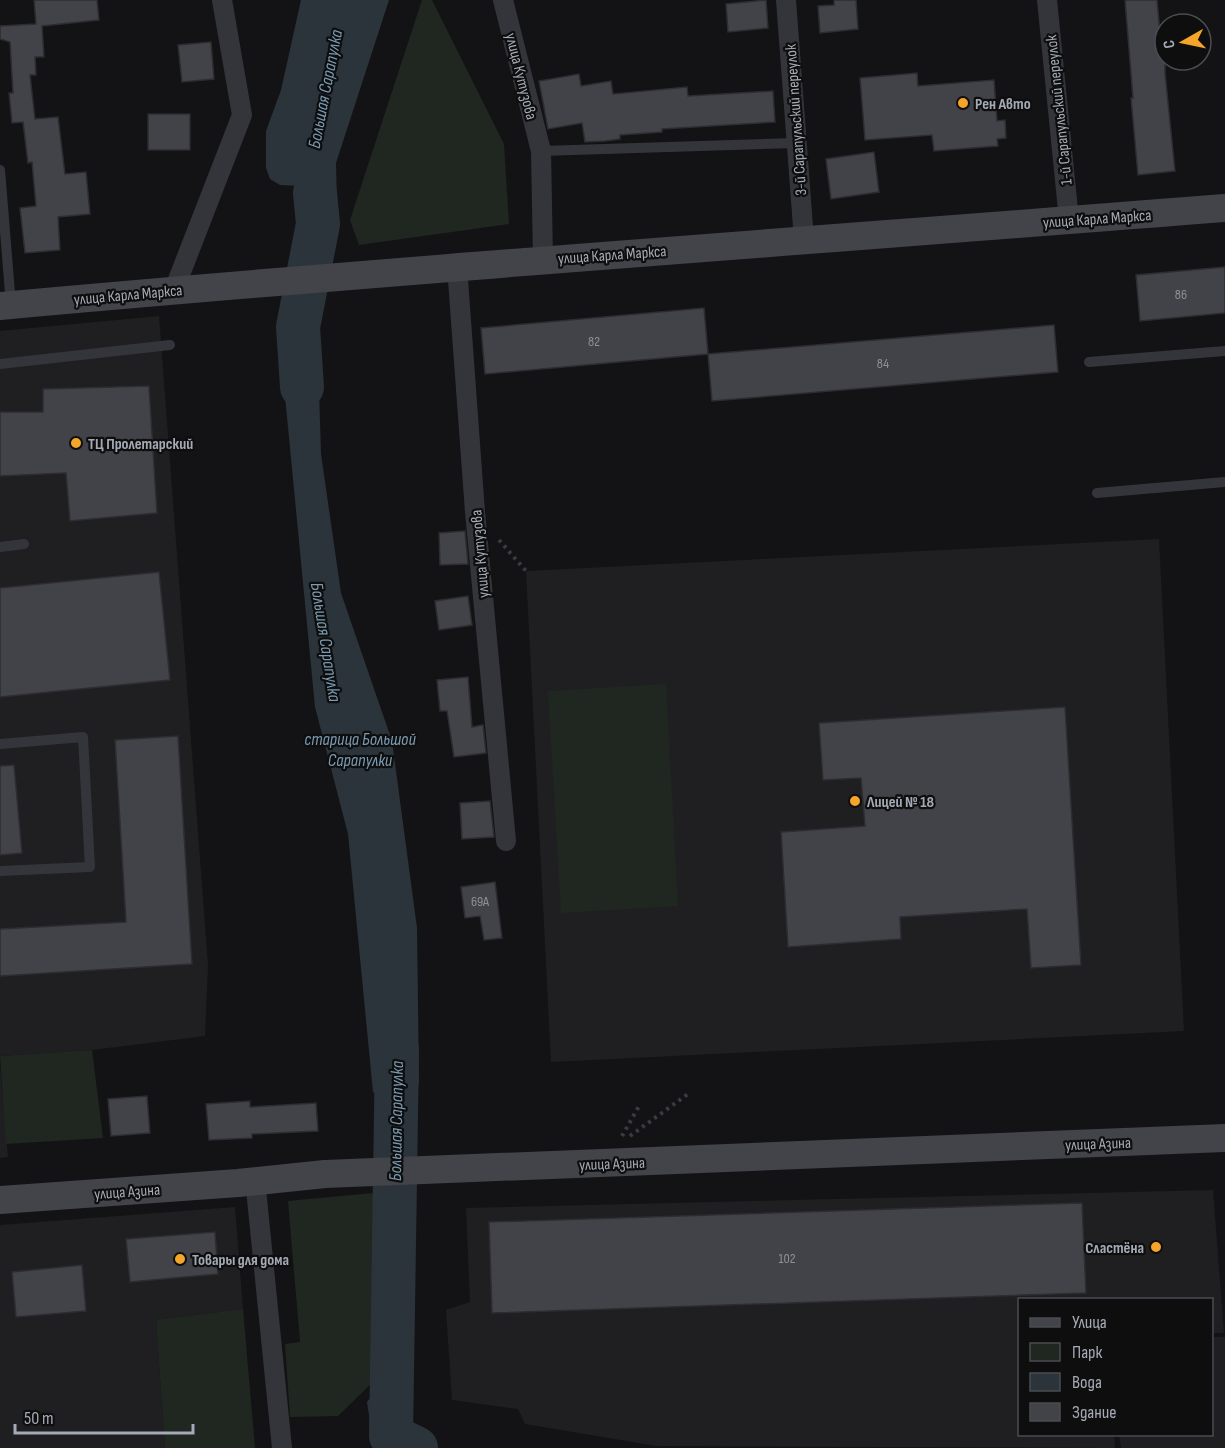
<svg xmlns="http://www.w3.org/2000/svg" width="1225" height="1448" font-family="'Sofia Sans Condensed',sans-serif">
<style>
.built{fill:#1f1f22}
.green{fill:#1f2720}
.water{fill:#2b343a}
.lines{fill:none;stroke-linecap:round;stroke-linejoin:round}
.river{stroke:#2b343a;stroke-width:44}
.building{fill:#424348;stroke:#2d2d31;stroke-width:1.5}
.path{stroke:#3a3c41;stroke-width:4;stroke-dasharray:3 4.5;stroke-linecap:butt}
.service{stroke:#34353a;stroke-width:10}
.minor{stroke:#34353a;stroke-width:20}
.secondary{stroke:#42444a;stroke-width:28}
.poi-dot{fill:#f5a62a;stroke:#0e0e0f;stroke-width:2}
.labels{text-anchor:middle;stroke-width:4.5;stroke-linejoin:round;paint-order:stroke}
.number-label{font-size:14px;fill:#8c909a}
.street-label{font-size:16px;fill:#a4aab5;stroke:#0e0e0f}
.poi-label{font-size:16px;font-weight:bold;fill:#a4aab5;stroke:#0e0e0f;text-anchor:start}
.water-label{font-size:18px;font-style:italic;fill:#7a9ab1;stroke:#0e0e0f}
</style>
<rect width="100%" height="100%" fill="#131315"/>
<!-- built -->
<g class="built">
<polygon points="159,316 208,965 205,1036 92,1050 0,1056 0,331"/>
<polygon points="1159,539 1184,1031 551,1062 526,571"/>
<polygon points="0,1066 8,1157 0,1158"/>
<polygon points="1213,1190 1224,1333 1212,1333 1212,1300 1020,1300 1020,1434 1114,1435 1115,1448 656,1446 525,1424 518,1409 452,1400 446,1310 470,1302 466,1208"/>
<polygon points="235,1207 243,1309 156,1320 165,1448 0,1448 0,1225"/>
<polygon points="1212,1337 1225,1337 1225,1448 1121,1448 1119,1435 1212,1434"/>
</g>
<!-- green -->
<g class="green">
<polygon points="422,0 432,0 504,144 509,224 359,245 350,220"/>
<polygon points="666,684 678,906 561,913 548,691"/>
<polygon points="92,1050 103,1138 6,1144 0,1056"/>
<polygon points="384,1192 383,1372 338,1416 290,1417 285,1344 300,1342 288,1201"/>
<polygon points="243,1309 255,1448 165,1448 156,1320"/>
</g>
<!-- water -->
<g class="water">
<polygon points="301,0 389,0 336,163 337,205 328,249 307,252 303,226 307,197 306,190 301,186 280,185 270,179 266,168 266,131 281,90"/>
<polygon points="317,325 321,454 341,593 392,741 417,928 419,1082 412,1121 373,1092 348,834 315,707 285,396 284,328"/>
<polygon points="385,1381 403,1384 401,1424 423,1448 374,1448 367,1402"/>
</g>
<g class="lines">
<!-- river -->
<g class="river">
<polyline points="302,387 298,327 318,224 315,193"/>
<polyline points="397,1049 391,1436 416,1448"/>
</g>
</g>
<!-- building -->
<g class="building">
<polygon points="34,0 97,0 99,20 42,26 44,57 35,57 36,75 30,75 35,119 58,117 65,174 86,172 90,214 58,217 60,250 25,253 20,208 36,206 32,162 28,163 23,122 12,123 9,93 13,93 10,42 0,39 0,26 36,24"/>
<polygon points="766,0 768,28 728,32 726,4"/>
<polygon points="834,0 856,0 858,29 820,33 818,6 834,5"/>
<polygon points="1125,0 1157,0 1160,33 1165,33 1165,73 1175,171 1138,175 1131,98 1133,98"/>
<polygon points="211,42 214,79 182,82 178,45"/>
<polygon points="917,73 918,86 994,80 997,121 1005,120 1006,138 997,139 998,146 934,151 932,135 865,140 860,78"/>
<polygon points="579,74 581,86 611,81 613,94 687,87 688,96 773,91 775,122 662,129 662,132 620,135 620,139 605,141 585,142 582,123 548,129 539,81"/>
<rect x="148" y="114" width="42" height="36"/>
<polygon points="874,152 879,192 831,199 826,159"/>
<polygon points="1225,267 1225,313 1140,321 1136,275"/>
<polygon points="704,308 708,354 485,374 481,328"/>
<polygon points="1054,325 1058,372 712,401 708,354"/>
<polygon points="149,386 157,513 70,521 66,473 0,476 0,412 43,412 43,389"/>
<polygon points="465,531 468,564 440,565 439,533"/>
<polygon points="159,572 170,680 0,697 0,588"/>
<polygon points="468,596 472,625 439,630 435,601"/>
<polygon points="468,677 472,727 483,725 486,753 454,757 447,711 440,711 437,680"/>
<polygon points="1065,707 1081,965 1031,968 1027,909 900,917 901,939 788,947 781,832 865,826 861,778 823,780 819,723"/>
<polygon points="178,736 192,964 0,976 0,929 126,922 115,740"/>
<polygon points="14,765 22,853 0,855 0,766"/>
<polygon points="490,801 494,837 462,839 460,803"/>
<polygon points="495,882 502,938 484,940 480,916 465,918 461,887"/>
<polygon points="147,1096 150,1133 111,1136 108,1099"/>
<polygon points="250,1101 250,1107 316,1103 318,1131 252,1134 252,1138 209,1140 206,1104"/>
<polygon points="1082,1203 1086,1293 492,1313 489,1222"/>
<polygon points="215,1232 218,1274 130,1282 126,1239"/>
<polygon points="82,1265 86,1311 16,1317 12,1272"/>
</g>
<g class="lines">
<!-- path -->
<g class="path">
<polyline points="499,540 526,571"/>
<polyline points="622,1136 639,1106"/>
<polyline points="630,1136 688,1094"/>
</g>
<!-- service -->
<g class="service">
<polyline points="541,151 797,143"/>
<polyline points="0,170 11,305"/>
<polyline points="1089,362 1225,351"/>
<polyline points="0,364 170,345"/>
<polyline points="1097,493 1225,482"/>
<polyline points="0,547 24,544"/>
<polyline points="0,744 83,737 90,867 0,871"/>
</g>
<!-- minor -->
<g class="minor">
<polyline points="503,0 541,151 543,259"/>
<polyline points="786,0 804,240"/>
<polyline points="1047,0 1069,220"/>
<polyline points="457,266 475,512 506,841"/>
<polyline points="174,290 242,115 222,0"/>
<polyline points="255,1179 282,1448"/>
</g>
<!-- secondary -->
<g class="secondary">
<path d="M0 306C408 269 817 240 1225 208"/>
<polyline points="0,1200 238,1183 325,1174 1225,1138"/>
</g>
</g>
<!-- markers -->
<g class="poi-dot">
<circle cx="963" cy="103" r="6"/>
<circle cx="76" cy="443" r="6"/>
<circle cx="855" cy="801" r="6"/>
<circle cx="1156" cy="1247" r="6"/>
<circle cx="180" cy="1259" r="6"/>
</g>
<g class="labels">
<!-- number labels -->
<g class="number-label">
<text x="1181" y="299">86</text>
<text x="594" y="346">82</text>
<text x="883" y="368">84</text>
<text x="480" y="906">69А</text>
<text x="787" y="1263">102</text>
</g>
<!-- street labels -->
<g class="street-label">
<text transform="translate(522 76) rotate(76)" y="6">улица Кутузова</text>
<text transform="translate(1058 110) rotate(-96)" y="6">1-й Сарапульский переулок</text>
<text transform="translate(795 120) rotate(-94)" y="6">3-й Сарапульский переулок</text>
<text transform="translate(1097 218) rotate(-4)" y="6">улица Карла Маркса</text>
<text transform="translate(612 254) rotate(-4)" y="6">улица Карла Маркса</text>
<text transform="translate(128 294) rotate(-5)" y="6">улица Карла Маркса</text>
<text transform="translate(479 554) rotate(-95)" y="6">улица Кутузова</text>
<text transform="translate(1098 1143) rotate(-2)" y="6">улица Азина</text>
<text transform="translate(612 1163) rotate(-2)" y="6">улица Азина</text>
<text transform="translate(127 1191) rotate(-4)" y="6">улица Азина</text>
</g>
<!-- poi labels -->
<g class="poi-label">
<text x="975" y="109">Рен Авто</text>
<text x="88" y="449">ТЦ Пролетарский</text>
<text x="867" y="807">Лицей № 18</text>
<text x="1144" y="1253" text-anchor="end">Сластёна</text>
<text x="192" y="1265">Товары для дома</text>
</g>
<!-- water labels -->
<g class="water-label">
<text transform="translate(325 89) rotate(-79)" y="6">Большая Сарапулка</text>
<text transform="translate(326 642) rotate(81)" y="6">Большая Сарапулка</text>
<text x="360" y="745">старица Большой<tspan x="360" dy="21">Сарапулки</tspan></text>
<text transform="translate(396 1121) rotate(-89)" y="6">Большая Сарапулка</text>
</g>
</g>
<!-- legend -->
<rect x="1018" y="1298" width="195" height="138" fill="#0e0e0f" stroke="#4a4c51" stroke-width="1.5"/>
<rect x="1030" y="1318" width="30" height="9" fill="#42444a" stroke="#4a4c51" stroke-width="1.5"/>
<text x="1072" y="1328" font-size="18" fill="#a4aab5">Улица</text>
<rect x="1030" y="1343" width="30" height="18" fill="#1f2720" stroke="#4a4c51" stroke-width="1.5"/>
<text x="1072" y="1358" font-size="18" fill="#a4aab5">Парк</text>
<rect x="1030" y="1373" width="30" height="18" fill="#2b343a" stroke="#4a4c51" stroke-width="1.5"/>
<text x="1072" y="1388" font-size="18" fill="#a4aab5">Вода</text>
<rect x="1030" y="1403" width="30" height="18" fill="#424348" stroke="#4a4c51" stroke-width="1.5"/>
<text x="1072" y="1418" font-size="18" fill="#a4aab5">Здание</text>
<!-- north arrow -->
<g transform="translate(1183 42) rotate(261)"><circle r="28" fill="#0e0e0f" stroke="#4a4c51" stroke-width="1.5"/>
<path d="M0-4.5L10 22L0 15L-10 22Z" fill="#f5a62a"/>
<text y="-9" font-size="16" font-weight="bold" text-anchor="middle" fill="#a4aab5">С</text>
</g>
<!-- scale -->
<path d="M15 1424v9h178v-9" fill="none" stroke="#a4aab5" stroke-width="3"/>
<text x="24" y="1424" font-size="18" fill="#a4aab5" stroke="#0e0e0f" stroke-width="4.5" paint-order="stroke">50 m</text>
</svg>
